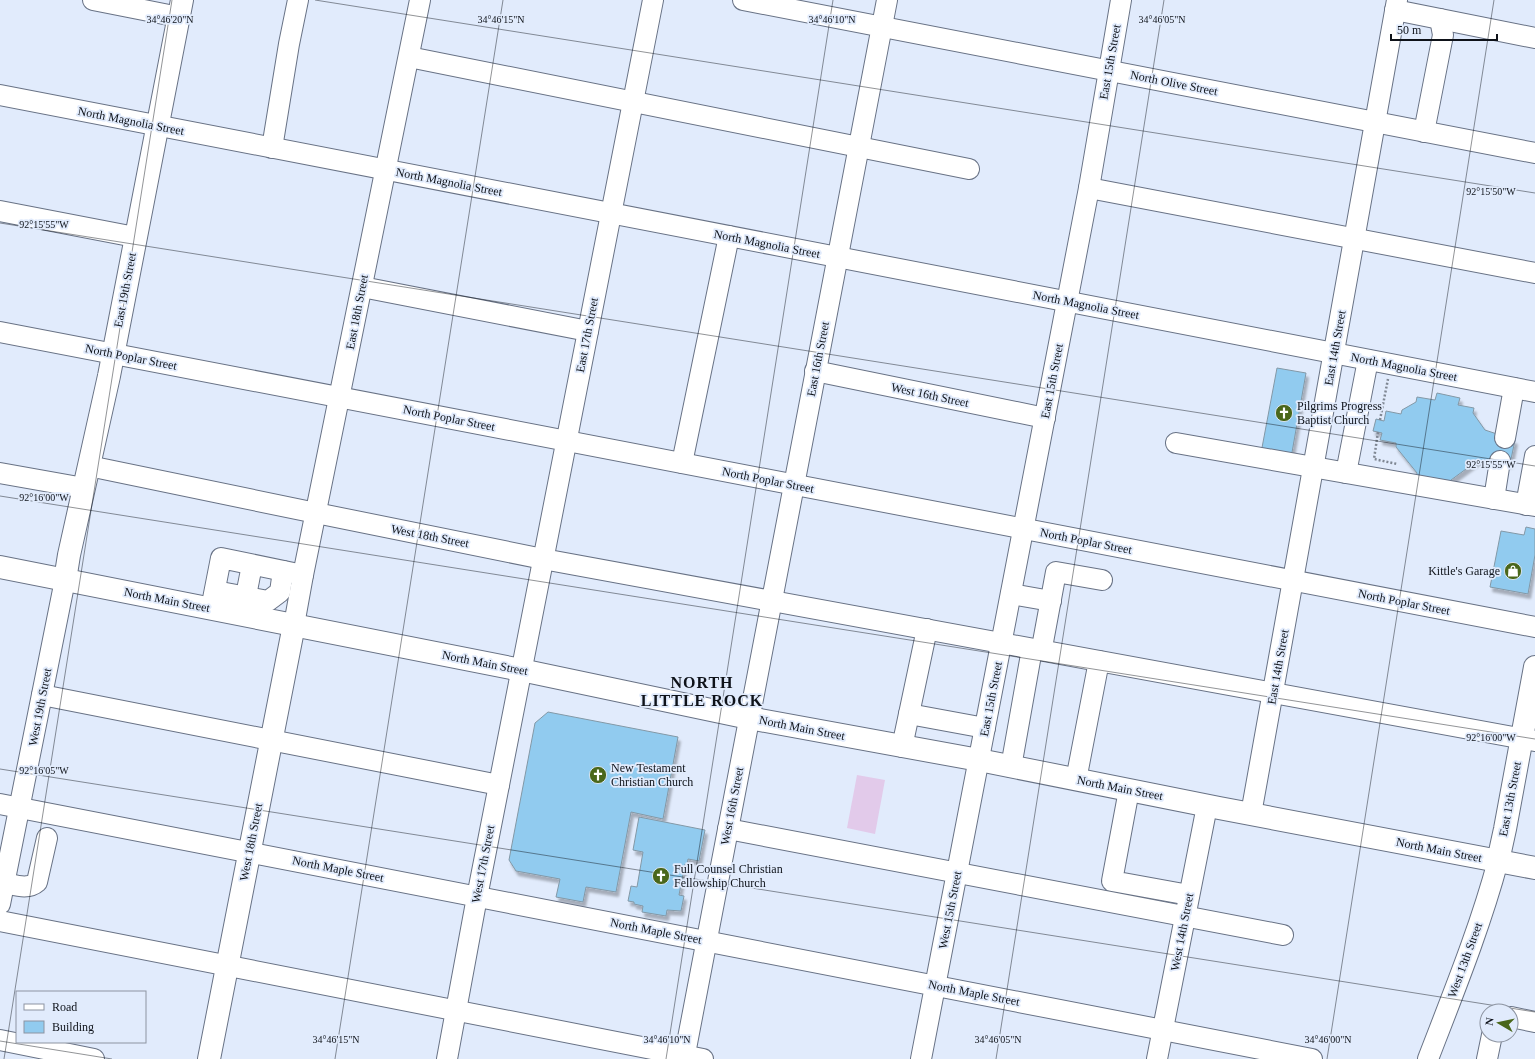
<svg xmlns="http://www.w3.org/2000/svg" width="1535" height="1059" font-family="'Times New Roman',serif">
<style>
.green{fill:#e2caea}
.building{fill:#91cbef;stroke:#8398a6;filter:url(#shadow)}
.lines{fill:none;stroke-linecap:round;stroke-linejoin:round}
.minor-casing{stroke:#687285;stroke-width:22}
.major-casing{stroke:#687285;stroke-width:24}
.path{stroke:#7f8793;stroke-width:2.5;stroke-dasharray:2 2;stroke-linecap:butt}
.minor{stroke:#fff;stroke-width:20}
.major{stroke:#fff;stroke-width:22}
.ticks{fill:none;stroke:#0e1219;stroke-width:1;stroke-opacity:0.45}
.labels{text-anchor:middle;stroke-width:3.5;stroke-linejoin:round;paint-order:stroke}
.street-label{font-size:12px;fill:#0e1219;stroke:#e1ebfc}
.poi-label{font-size:12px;fill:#0e1219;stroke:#e1ebfc;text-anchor:start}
.district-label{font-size:16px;font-weight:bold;letter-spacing:1px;fill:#0e1219;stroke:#e1ebfc}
.ticks-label{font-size:10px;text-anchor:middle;fill:#0e1219;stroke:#e1ebfc;stroke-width:3.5;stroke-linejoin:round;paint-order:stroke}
</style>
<defs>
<filter id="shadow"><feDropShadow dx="2.5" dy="4.5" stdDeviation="1" flood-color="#0004"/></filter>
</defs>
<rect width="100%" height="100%" fill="#e1ebfc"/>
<!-- green -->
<polygon class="green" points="857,775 885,780 875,834 847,828"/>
<!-- building -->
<g class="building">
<polygon points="1277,368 1306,373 1291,458 1261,453"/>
<polygon points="1437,393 1460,398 1458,405 1474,408 1473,413 1485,430 1515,440 1510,464 1493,460 1493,464 1477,461 1451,480 1450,484 1416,478 1417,473 1396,447 1396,443 1380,440 1382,433 1373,431 1376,419 1384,421 1386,411 1401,414 1402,410 1416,402 1417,397 1435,400"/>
<polygon points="1526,527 1535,529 1535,555 1528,594 1490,587 1501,531 1524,535"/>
<polygon points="548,712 678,737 663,819 631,812 616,892 586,887 583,902 556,897 560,879 516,871 509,860 535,723"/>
<polygon points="639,817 705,830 699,861 688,859 687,865 685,864 679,895 684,896 681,911 667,910 666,916 642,912 643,906 634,904 634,902 628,901 631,886 637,887 643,852 633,850"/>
</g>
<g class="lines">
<defs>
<g id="minor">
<polyline points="93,0 179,17"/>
<polyline points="743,0 1535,153"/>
<polyline points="1395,10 1535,38"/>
<polyline points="409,57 969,169"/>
<polyline points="0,95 1535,392"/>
<polyline points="1424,132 1443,35 1440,19"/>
<polyline points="272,148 289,44 298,0"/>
<polyline points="1089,188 1535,273"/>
<polyline points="0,211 135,237"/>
<polyline points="362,287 588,331"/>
<polyline points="0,332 1535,627"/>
<polyline points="815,371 1045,418"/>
<polyline points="1505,438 1514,388"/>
<polyline points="1176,443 1535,506"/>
<polyline points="682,463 729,236"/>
<polyline points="89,466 316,513 543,559 1535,741"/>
<polyline points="0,473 84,488"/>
<polyline points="1346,473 1368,360"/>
<polyline points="1494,499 1500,461"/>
<polyline points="1526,505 1535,456"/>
<polyline points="215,591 268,601 280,592 283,571"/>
<polyline points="1011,594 1051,601"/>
<polyline points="211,609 221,558 303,575"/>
<polyline points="243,611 252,565"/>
<polyline points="294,625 303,575 420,0"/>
<polyline points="1043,642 1056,572 1102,580"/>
<polyline points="42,695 499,785"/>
<polyline points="909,714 985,728"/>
<polyline points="902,747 927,629"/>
<polyline points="1011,767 1032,649"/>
<polyline points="1076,780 1099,661"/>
<polyline points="1129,790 1112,881 1189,895"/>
<polyline points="0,804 1312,1059"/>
<polyline points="1251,814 1397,0"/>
<polyline points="728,829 1283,935"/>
<path d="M4 883C15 885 28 890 37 882L47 838"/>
<polyline points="0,904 65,580"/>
<polyline points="0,921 703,1059"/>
<polyline points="1511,1017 1535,1022"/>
<polyline points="0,1040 94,1059"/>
<polyline points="447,1059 477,897 653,0"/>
<polyline points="684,1059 887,0"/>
<polyline points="921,1059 1089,188 1121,0"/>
<polyline points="1157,1059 1207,806"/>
<path d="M1428 1059C1453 994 1480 928 1498 861"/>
<polyline points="1487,1059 1492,1035"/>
</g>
<g id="major">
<polyline points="0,567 521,670 749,718 979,760 1219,808 1535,868"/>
<polyline points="65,580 69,555 109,376 182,0"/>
<polyline points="1498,861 1505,829 1535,667"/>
<polyline points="209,1059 294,625"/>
</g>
</defs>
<!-- minor casing -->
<use href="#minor" class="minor-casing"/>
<!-- major casing -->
<use href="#major" class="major-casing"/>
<!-- path -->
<g class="path">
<polyline points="1380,420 1388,379"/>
<polyline points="1378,432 1374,459 1397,464"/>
</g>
<!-- minor -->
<use href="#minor" class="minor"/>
<!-- major -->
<use href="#major" class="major"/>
</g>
<!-- ticks -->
<path class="ticks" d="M315 0 1535 193M0 223 1535 466M0 496 1535 739M0 769 1535 1012M0 1041 112 1059M4 1059 172 0M335 1059 503 0M666 1059 833 0M996 1059 1164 0M1327 1059 1494 0"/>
<!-- icons -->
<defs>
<symbol id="church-disc" viewBox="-11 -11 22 22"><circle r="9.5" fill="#4a671b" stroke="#e1ebfc"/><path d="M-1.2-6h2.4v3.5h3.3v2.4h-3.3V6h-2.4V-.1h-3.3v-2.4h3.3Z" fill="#fff"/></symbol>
<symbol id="shop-disc" viewBox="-11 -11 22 22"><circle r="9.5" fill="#4a671b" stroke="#e1ebfc"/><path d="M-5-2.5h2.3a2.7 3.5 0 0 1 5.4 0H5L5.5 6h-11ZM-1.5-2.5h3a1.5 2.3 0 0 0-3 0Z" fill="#fff"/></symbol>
</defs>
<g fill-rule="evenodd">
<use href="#church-disc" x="1274" y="403" width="20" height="20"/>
<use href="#shop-disc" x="1503" y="561" width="20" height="20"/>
<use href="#church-disc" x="588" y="765" width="20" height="20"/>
<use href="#church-disc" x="651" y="866" width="20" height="20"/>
</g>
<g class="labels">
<!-- street labels -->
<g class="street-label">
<text transform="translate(1110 62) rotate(-80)" y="4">East 15th Street</text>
<text transform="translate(1174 83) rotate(11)" y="4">North Olive Street</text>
<text transform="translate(131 121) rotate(11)" y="4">North Magnolia Street</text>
<text transform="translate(449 182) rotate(11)" y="4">North Magnolia Street</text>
<text transform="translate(767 244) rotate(11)" y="4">North Magnolia Street</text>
<text transform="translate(125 290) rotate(-79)" y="4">East 19th Street</text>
<text transform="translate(1086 305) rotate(11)" y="4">North Magnolia Street</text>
<text transform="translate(357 312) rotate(-79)" y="4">East 18th Street</text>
<text transform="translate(587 335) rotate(-79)" y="4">East 17th Street</text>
<text transform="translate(1335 348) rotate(-80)" y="4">East 14th Street</text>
<text transform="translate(131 357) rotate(11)" y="4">North Poplar Street</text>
<text transform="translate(818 359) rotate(-79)" y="4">East 16th Street</text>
<text transform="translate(1404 367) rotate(11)" y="4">North Magnolia Street</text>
<text transform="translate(1052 381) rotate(-79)" y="4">East 15th Street</text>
<text transform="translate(930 395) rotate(12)" y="4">West 16th Street</text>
<text transform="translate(449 418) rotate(11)" y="4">North Poplar Street</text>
<text transform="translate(768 480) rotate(11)" y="4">North Poplar Street</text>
<text transform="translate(430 536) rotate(11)" y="4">West 18th Street</text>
<text transform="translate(1086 541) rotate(11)" y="4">North Poplar Street</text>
<text transform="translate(167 600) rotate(11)" y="4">North Main Street</text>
<text transform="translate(1404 602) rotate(11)" y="4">North Poplar Street</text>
<text transform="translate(485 663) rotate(11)" y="4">North Main Street</text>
<text transform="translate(1278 667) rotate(-80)" y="4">East 14th Street</text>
<text transform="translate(991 699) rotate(-79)" y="4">East 15th Street</text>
<text transform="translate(40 707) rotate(-79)" y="4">West 19th Street</text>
<text transform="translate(802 728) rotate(11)" y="4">North Main Street</text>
<text transform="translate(1120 788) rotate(11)" y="4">North Main Street</text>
<text transform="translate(1510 799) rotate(-79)" y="4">East 13th Street</text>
<text transform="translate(732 806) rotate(-79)" y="4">West 16th Street</text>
<text transform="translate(251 842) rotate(-79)" y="4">West 18th Street</text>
<text transform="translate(1439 850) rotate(11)" y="4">North Main Street</text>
<text transform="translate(483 864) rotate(-79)" y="4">West 17th Street</text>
<text transform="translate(338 869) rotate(11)" y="4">North Maple Street</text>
<text transform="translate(950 910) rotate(-79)" y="4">West 15th Street</text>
<text transform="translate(656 931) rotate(11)" y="4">North Maple Street</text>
<text transform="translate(1182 932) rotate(-79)" y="4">West 14th Street</text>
<text transform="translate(1465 960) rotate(-70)" y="4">West 13th Street</text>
<text transform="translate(974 993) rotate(11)" y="4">North Maple Street</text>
</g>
<!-- poi labels -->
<g class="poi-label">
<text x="1297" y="410">Pilgrims Progress<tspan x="1297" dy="14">Baptist Church</tspan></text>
<text x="1500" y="575" text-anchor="end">Kittle's Garage</text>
<text x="611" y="772">New Testament<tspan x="611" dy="14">Christian Church</tspan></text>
<text x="674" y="873">Full Counsel Christian<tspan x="674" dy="14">Fellowship Church</tspan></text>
</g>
<!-- district labels -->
<g class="district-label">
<text x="702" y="688">NORTH<tspan x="702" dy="18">LITTLE ROCK</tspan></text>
</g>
</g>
<g class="ticks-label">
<text x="170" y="23">34°46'20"N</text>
<text x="501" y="23">34°46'15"N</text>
<text x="832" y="23">34°46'10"N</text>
<text x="1162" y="23">34°46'05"N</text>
<text x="1491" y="195">92°15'50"W</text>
<text x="44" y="228">92°15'55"W</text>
<text x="1491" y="468">92°15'55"W</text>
<text x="44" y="501">92°16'00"W</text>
<text x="1491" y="741">92°16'00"W</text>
<text x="44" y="774">92°16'05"W</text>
<text x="336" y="1043">34°46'15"N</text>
<text x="667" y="1043">34°46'10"N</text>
<text x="998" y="1043">34°46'05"N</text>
<text x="1328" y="1043">34°46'00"N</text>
</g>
<!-- legend -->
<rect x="16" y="991" width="130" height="52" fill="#e1ebfc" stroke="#8d94a1"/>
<rect x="24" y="1004" width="20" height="6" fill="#ffffff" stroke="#8d94a1"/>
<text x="52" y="1011" font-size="12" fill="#0e1219">Road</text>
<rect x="24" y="1021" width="20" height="12" fill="#91cbef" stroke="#8d94a1"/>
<text x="52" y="1031" font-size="12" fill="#0e1219">Building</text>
<!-- north arrow -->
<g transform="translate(1499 1023) rotate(279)"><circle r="19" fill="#e1ebfc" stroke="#8d94a1"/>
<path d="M0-3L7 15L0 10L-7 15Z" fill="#4a671b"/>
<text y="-6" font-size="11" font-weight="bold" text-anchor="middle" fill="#0e1219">N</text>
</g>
<!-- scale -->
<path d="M1391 34v6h106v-6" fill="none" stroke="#0e1219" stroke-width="2"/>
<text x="1397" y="34" font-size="12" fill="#0e1219" stroke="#e1ebfc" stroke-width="3" paint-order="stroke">50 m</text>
</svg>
